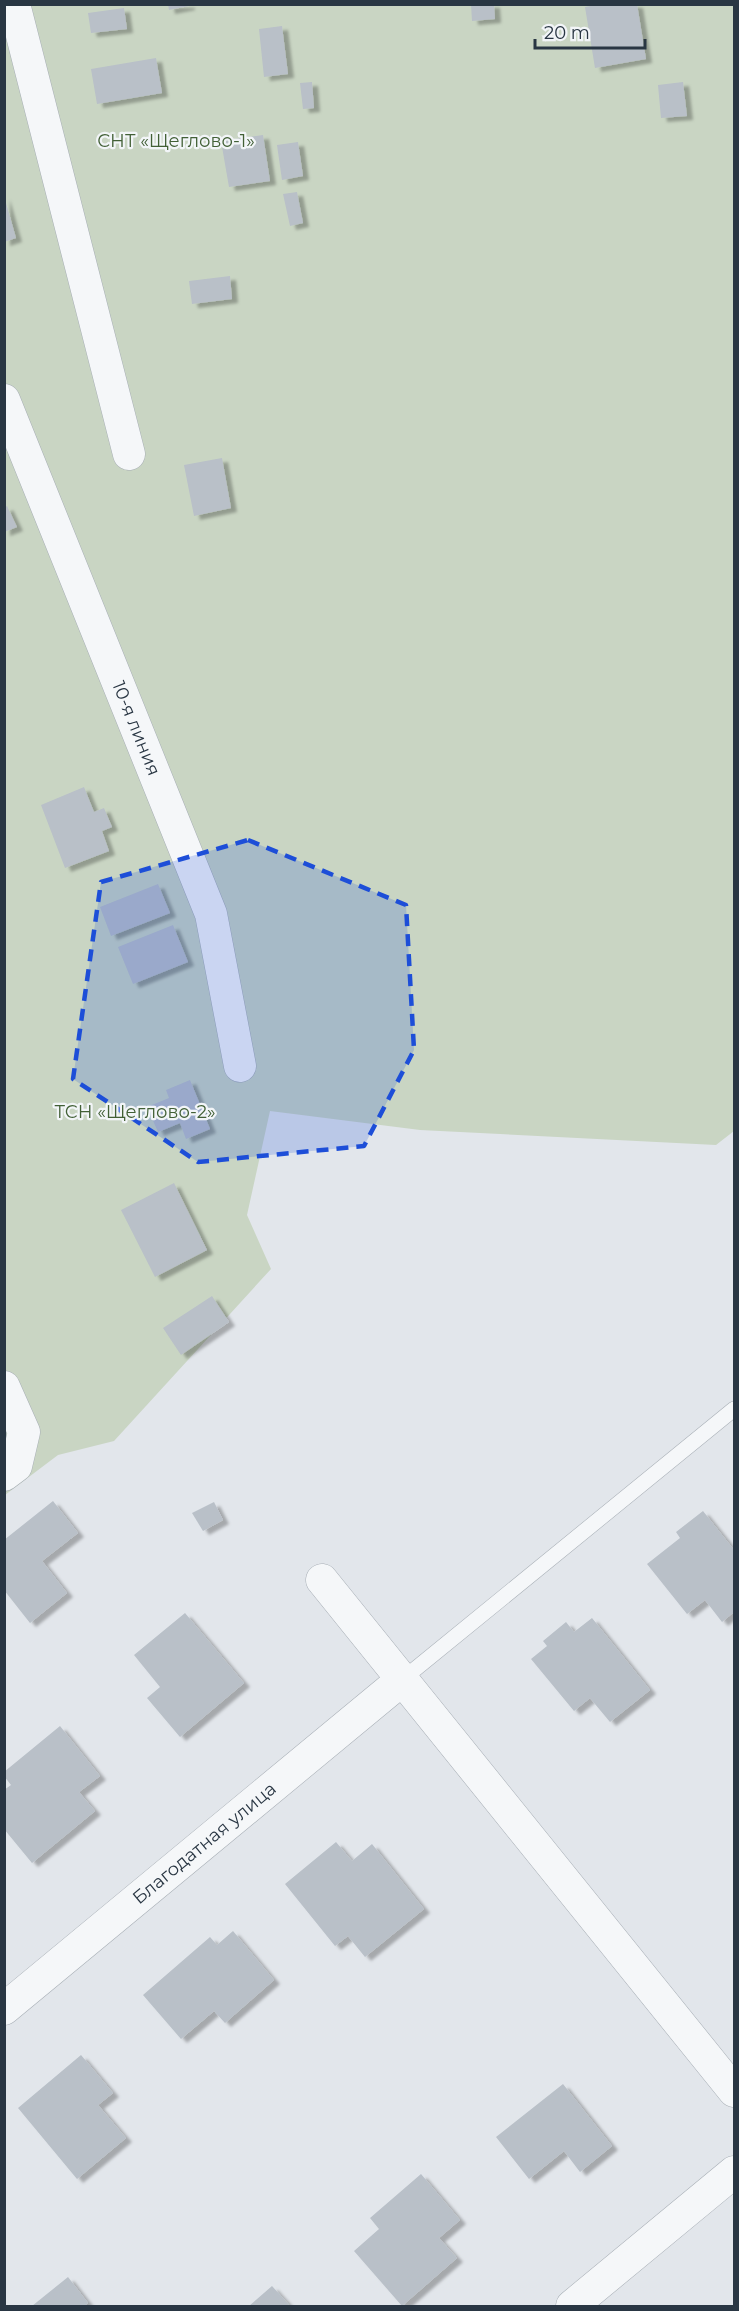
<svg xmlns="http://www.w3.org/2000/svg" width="739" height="2311" font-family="Montserrat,sans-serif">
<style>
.green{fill:#c9d5c3}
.building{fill:#b9c0c8;filter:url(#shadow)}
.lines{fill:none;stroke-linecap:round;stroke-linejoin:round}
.lane-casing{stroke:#a7aeb5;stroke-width:16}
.street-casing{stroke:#a7aeb5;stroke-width:33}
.lane{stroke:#f5f7f9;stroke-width:15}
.street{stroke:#f5f7f9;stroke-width:32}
.marked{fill:#1d4ed8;fill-opacity:0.2;stroke:#1d4ed8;stroke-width:4.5;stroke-dasharray:12 8;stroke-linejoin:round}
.labels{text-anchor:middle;stroke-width:4.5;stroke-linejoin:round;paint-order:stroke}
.park-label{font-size:18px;fill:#426036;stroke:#f2f5f8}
.street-label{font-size:18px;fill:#293643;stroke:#f2f5f8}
</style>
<defs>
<filter id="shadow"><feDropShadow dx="6" dy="4" stdDeviation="1.5" flood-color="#0004"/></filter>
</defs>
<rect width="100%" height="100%" fill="#e2e6eb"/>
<!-- green -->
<polygon class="green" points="5,5 734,5 734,1131 716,1145 420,1130 270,1111 247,1215 271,1269 114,1441 58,1455 5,1495"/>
<!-- building -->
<g class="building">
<polygon points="168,4 189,4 189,6 169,10"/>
<polygon points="471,4 494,4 495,19 472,21"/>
<polygon points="600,4 637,4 646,59 595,68 585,7"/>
<polygon points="124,8 127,29 91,33 88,13"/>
<polygon points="282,26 288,74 264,77 259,29"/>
<polygon points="156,58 162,93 97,104 91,69"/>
<polygon points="312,82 314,108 303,109 300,83"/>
<polygon points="683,82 687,116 661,118 658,85"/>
<polygon points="263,135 270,181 229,187 221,141"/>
<polygon points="298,142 303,176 282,180 277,145"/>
<polygon points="297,192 303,223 290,226 283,194"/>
<polygon points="4,196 16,238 4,242"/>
<polygon points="230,276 232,299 192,304 189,281"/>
<polygon points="222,458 231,508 194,516 184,465"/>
<polygon points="7,506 17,527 4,532 4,508"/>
<polygon points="84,787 94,812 104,808 112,827 102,831 109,851 65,868 41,805"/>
<polygon points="158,884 170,913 111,936 100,907"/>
<polygon points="173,925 188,962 133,984 118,947"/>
<polygon points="190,1080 210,1129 186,1139 180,1123 158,1132 147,1107 169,1098 166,1090"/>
<polygon points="174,1183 207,1250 155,1277 121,1210"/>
<polygon points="212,1296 229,1322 181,1355 163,1328"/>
<polygon points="53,1501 78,1533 42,1561 67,1593 30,1623 4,1590 4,1540"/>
<polygon points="214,1502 223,1520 203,1531 192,1513"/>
<polygon points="703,1511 734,1550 734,1577 732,1579 734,1582 734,1612 722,1622 705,1600 687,1614 647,1564 680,1538 676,1532"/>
<polygon points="185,1613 244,1683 180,1737 147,1698 160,1687 134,1655"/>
<polygon points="592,1618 650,1690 610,1722 590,1698 574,1711 531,1659 547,1646 543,1641 566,1622 574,1632"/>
<polygon points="60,1726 100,1776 79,1792 95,1811 32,1863 4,1829 4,1790 11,1785 4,1776 4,1772"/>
<polygon points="336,1842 352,1861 372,1844 424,1909 365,1957 348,1936 335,1946 285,1884"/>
<polygon points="233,1931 274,1980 225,2023 214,2011 181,2039 143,1995 210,1937 217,1945"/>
<polygon points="81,2055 113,2093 98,2105 126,2138 77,2179 18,2108"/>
<polygon points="563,2084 612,2146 580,2172 564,2151 529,2179 496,2137"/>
<polygon points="421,2174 460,2220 439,2238 457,2258 402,2306 354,2251 379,2229 370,2218"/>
<polygon points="68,2277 88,2303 84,2306 32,2306"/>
<polygon points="272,2286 290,2306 249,2306"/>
</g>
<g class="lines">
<defs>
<polyline id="lane" points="403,1679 734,1409"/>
<g id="street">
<polyline points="14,4 129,454"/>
<path id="s1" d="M4 400 211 914 240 1066"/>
<polyline points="4,1387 24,1432 16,1466 4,1475"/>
<polyline points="322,1580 734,2091"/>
<path id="s2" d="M4 2009 403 1679"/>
<polyline points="572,2306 734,2172"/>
</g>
</defs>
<!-- lane casing -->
<use href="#lane" class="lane-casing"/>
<!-- street casing -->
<use href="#street" class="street-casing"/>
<!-- lane -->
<use href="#lane" class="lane"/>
<!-- street -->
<use href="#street" class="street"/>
</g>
<!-- marked area -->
<path class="marked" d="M248 840 406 905 414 1050 364 1146 198 1162 73 1079 101 882Z"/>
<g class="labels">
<!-- park labels -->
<g class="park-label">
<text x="176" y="147">СНТ «Щеглово-1»</text>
<text x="135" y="1118">ТСН «Щеглово-2»</text>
</g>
<!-- street labels -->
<g class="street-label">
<text dy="6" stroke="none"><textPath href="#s1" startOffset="354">10-я линия</textPath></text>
<text dy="6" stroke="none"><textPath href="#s2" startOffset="260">Благодатная улица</textPath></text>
</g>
</g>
<!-- border -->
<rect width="739" height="2311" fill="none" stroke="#293643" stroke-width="12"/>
<!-- scale -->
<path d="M535 39v9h110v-9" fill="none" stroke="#293643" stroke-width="3"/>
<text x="544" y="39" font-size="18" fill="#293643" stroke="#f2f5f8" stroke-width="4.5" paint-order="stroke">20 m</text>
</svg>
